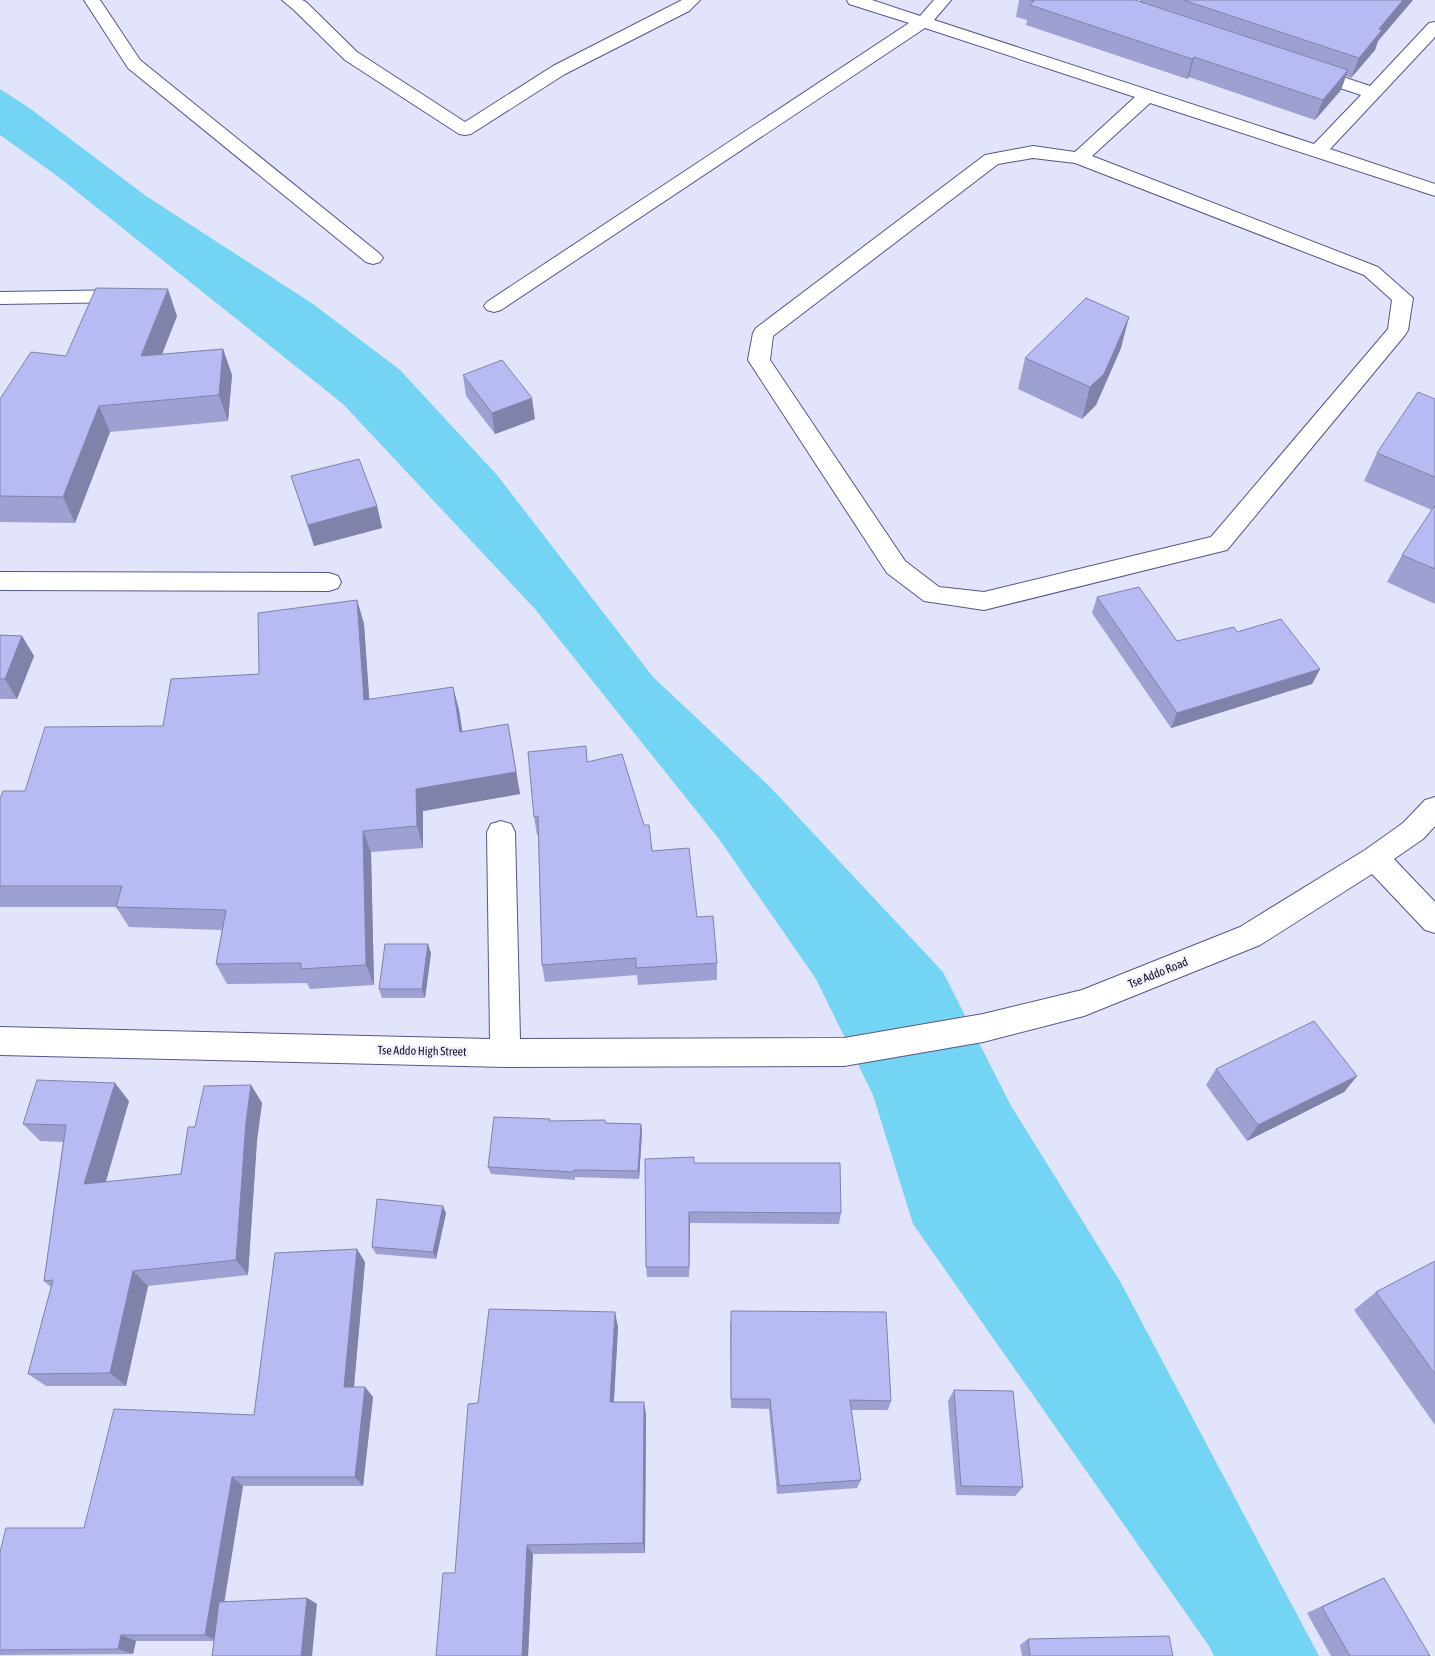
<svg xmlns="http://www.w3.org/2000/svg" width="1435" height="1656" font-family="'Asap Condensed',sans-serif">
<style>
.water{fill:#74d4f4}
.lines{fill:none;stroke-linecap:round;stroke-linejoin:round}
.minor-casing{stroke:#56578a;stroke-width:2}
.minor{fill:#fff;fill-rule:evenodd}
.wall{fill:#9da0d1}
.shaded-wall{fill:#8082aa}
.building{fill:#b7baf3;stroke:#8082aa}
.labels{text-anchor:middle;stroke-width:5;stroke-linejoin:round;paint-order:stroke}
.street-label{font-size:12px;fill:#0f0f23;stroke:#f1f2fe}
</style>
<rect width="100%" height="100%" fill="#e2e4fc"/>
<!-- water -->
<polygon class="water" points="0,89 28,107 146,196 313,304 400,370 497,475 653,677 770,787 943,972 1010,1104 1121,1283 1319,1656 1214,1656 1209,1646 913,1224 873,1095 816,979 719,839 535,609 343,404 56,175 0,135"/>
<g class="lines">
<defs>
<g id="minor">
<polygon points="84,0 100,0 140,60 380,254 383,258 380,262 373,264 366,262 128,68"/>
<polygon points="282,0 302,0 306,2 357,52 465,122 553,66 682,0 700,0 689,11 565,74 471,134 465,135 459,134 345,60 294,10"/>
<path d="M847 0H872L920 16 934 0H951L934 20 1314 144 1361 95 1301 75 1298 71 1301 67 1307 66 1313 67 1370 86 1429 23 1435 22V37L1330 149 1435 184V196L1150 103 1092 156 1378 267 1413 298 1408 330 1405 335 1227 550 984 610 924 601 887 573 748 360 753 333 756 328 985 155 1033 146 1075 152 1135 97 925 28 501 310 494 312 487 310 484 306 487 302 909 23 849 4ZM1033 158 1075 163 1364 275 1392 300 1388 329 1211 537 984 592 939 587 905 561 770 360 773 336 998 164Z"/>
<polygon points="128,290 135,292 138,296 135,300 128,302 0,304 0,292"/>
<polygon points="0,572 329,573 338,576 341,582 338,588 329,591 0,590"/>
<polygon points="1435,797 1435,826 1423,839 1394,859 1435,902 1435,933 1425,930 1372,874 1260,945 1084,1016 983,1042 844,1066 505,1067 0,1055 0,1027 490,1039 487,832 491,824 501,821 511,824 515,832 520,1039 844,1038 983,1014 1082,990 1240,927 1365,850 1403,823 1425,800"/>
</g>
</defs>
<!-- minor casing -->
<use href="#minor" class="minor-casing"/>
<!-- minor -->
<use href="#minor" class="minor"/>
</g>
<!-- wall -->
<g class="wall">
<polygon points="1019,0 1135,0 1140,2 1140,0 1413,0 1378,41 1375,50 1351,78 1346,76 1341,90 1315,120 1189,77 1187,79 1026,25 1027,20 1016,17"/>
<polygon points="177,316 162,354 223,349 232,375 228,421 110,432 75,523 0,522 0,399 66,356"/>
<polygon points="1121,348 1096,405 1082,419 1018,389 1025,358"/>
<polygon points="463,375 535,419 495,434 466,396"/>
<polygon points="1435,399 1435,604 1387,582 1402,555 1432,510 1364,481 1377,453"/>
<polygon points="291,476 377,506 382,528 314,546"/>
<polygon points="1097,597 1177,641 1237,632 1320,669 1312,684 1171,728 1092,613"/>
<polygon points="357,600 364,624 369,700 453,687 459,710 462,732 508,724 520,794 423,811 423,848 371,852 374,985 310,989 307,983 227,984 216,964 222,930 129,927 116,907 0,907 0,799 25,791 163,726 259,674"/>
<polygon points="0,635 22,636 34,656 17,699 0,699"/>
<polygon points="588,762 652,851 697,917 717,963 717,980 638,985 637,975 545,982 542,965 538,835 537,835 534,817"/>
<polygon points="431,953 425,998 382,998 379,989"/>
<polygon points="1216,1069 1357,1076 1344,1092 1247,1141 1206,1085"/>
<polygon points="251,1085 262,1103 257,1140 248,1275 148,1286 126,1386 46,1386 28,1374 51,1287 44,1281 63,1142 40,1141 23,1124 129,1101 106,1182 181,1174 195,1127"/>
<polygon points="550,1119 550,1121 641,1124 642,1132 639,1179 575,1177 575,1180 491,1174 488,1167"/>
<polygon points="694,1163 841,1213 839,1224 690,1223 689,1277 647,1277 646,1267"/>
<polygon points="446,1213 436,1259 376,1254 372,1247"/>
<polygon points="1435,1261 1435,1425 1354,1310 1376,1292"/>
<polygon points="365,1262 354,1387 365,1387 373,1397 363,1486 243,1486 224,1602 307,1598 317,1604 214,1641 136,1641 133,1654 0,1655 0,1552 84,1528 254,1415"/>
<polygon points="730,1322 891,1401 888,1410 851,1410 861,1480 857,1488 777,1494 769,1409 731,1408"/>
<polygon points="618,1327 614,1402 646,1414 645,1553 533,1554 528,1656 436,1656 455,1573 478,1403"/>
<polygon points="954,1390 1023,1487 1015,1496 956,1495 948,1401"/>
<polygon points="1384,1578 1430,1656 1331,1656 1307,1613 1367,1585"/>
<polygon points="1028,1639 1173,1656 1022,1656 1020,1645"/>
</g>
<!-- shaded-wall -->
<g class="shaded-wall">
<polygon points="1403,0 1413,0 1378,41 1375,50 1351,78 1359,58 1379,29"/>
<polygon points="1194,57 1189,77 1187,79 1192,59"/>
<polygon points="1348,70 1341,90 1315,120 1323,100"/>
<polygon points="168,289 177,316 151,382 141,356"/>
<polygon points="1129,317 1121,348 1096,405 1082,419 1090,387"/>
<polygon points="223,349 232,375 228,421 219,395"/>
<polygon points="532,398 535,419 495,434 492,413"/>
<polygon points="99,406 110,432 75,523 63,497"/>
<polygon points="377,506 382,528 314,546 308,525"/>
<polygon points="357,600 364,624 371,723 364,700"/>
<polygon points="22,636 34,656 17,699 5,679"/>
<polygon points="1320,669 1312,684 1171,728 1177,713"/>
<polygon points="453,687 459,710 466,754 460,732"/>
<polygon points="508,724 520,794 423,811 423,848 417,826 416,789"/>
<polygon points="363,831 371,852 374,985 366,965"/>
<polygon points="428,944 431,953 425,998 422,989"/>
<polygon points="1357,1076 1344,1092 1247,1141 1258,1125"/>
<polygon points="115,1083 129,1101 100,1201 84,1184"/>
<polygon points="251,1085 262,1103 257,1140 248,1275 236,1260 246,1122"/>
<polygon points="641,1124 642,1132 639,1179 638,1171"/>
<polygon points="443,1206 446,1213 436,1259 433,1252"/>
<polygon points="689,1212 690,1223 689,1277"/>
<polygon points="357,1249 365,1262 353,1397 344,1387"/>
<polygon points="133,1271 148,1286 126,1386 110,1373"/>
<polygon points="615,1312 618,1327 613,1415 610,1402"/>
<polygon points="365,1387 373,1397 363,1486 355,1477"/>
<polygon points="644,1402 646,1414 645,1553 643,1543"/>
<polygon points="232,1477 243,1486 218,1641 205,1635"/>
<polygon points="527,1545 533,1554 528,1656 522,1656"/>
<polygon points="307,1598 317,1604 312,1656 301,1656"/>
<polygon points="121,1635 136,1641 133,1654 118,1649"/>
</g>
<!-- building -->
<g class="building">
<polygon points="1030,0 1135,0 1348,70 1323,100 1194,57 1192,59 1030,5 1034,1"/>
<polygon points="1183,0 1403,0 1379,29 1382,30 1359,58"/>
<polygon points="96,288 168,289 141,356 223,349 219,395 99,406 63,497 0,496 0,399 31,352 66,356"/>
<polygon points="1086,298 1129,317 1104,374 1090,387 1025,358"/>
<polygon points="502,360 532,398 492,413 463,375"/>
<polygon points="1418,392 1435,399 1435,477 1377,453"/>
<polygon points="359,459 377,506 308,525 291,476"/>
<polygon points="1435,505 1435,569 1402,555"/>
<polygon points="1139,587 1177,641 1234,627 1237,632 1281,619 1320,669 1177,713 1097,597"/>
<polygon points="357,600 364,700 453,687 460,732 508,724 516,772 416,789 417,826 363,831 366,965 301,969 301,963 216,964 226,910 116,907 122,886 0,886 0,799 3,791 25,791 45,727 163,726 171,679 259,674 258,613"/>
<polygon points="0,635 22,636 5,679 0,679"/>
<polygon points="586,746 587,762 622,754 644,825 649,825 652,851 689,848 697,917 713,916 717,963 636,968 636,958 542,965 538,816 534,817 528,752"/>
<polygon points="385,944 428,944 422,989 379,989"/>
<polygon points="1314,1021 1357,1076 1258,1125 1216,1069"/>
<polygon points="37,1080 115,1083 84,1184 181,1174 188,1127 195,1127 204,1086 251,1085 246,1122 236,1260 133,1271 110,1373 28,1374 53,1280 44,1281 66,1125 23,1124"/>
<polygon points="494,1117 550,1119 549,1121 605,1120 605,1123 641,1124 638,1171 574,1170 573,1172 488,1167"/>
<polygon points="694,1157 694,1163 840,1163 841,1213 689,1212 689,1267 646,1267 645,1159"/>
<polygon points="377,1199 443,1206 433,1252 372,1247"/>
<polygon points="357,1249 344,1387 365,1387 355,1477 232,1477 205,1635 121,1635 118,1649 0,1650 0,1552 6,1528 84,1528 114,1409 254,1415 275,1253"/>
<polygon points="1435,1261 1435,1374 1376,1292"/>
<polygon points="489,1309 615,1312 610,1402 644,1402 643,1543 527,1545 522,1656 436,1656 443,1573 455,1573 468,1404 478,1403"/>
<polygon points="731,1311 886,1312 891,1401 850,1400 861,1480 779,1486 770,1399 731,1399"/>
<polygon points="954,1390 1013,1391 1023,1487 961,1486"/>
<polygon points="1384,1578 1430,1656 1350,1656 1322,1607"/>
<polygon points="307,1598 301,1656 212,1656 219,1602"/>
<polygon points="1169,1636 1173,1656 1030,1656 1028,1639"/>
</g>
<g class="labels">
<!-- street labels -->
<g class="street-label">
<text transform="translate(1158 973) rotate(-22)" y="4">Tse Addo Road</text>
<text transform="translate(422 1051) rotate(1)" y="4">Tse Addo High Street</text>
</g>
</g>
</svg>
